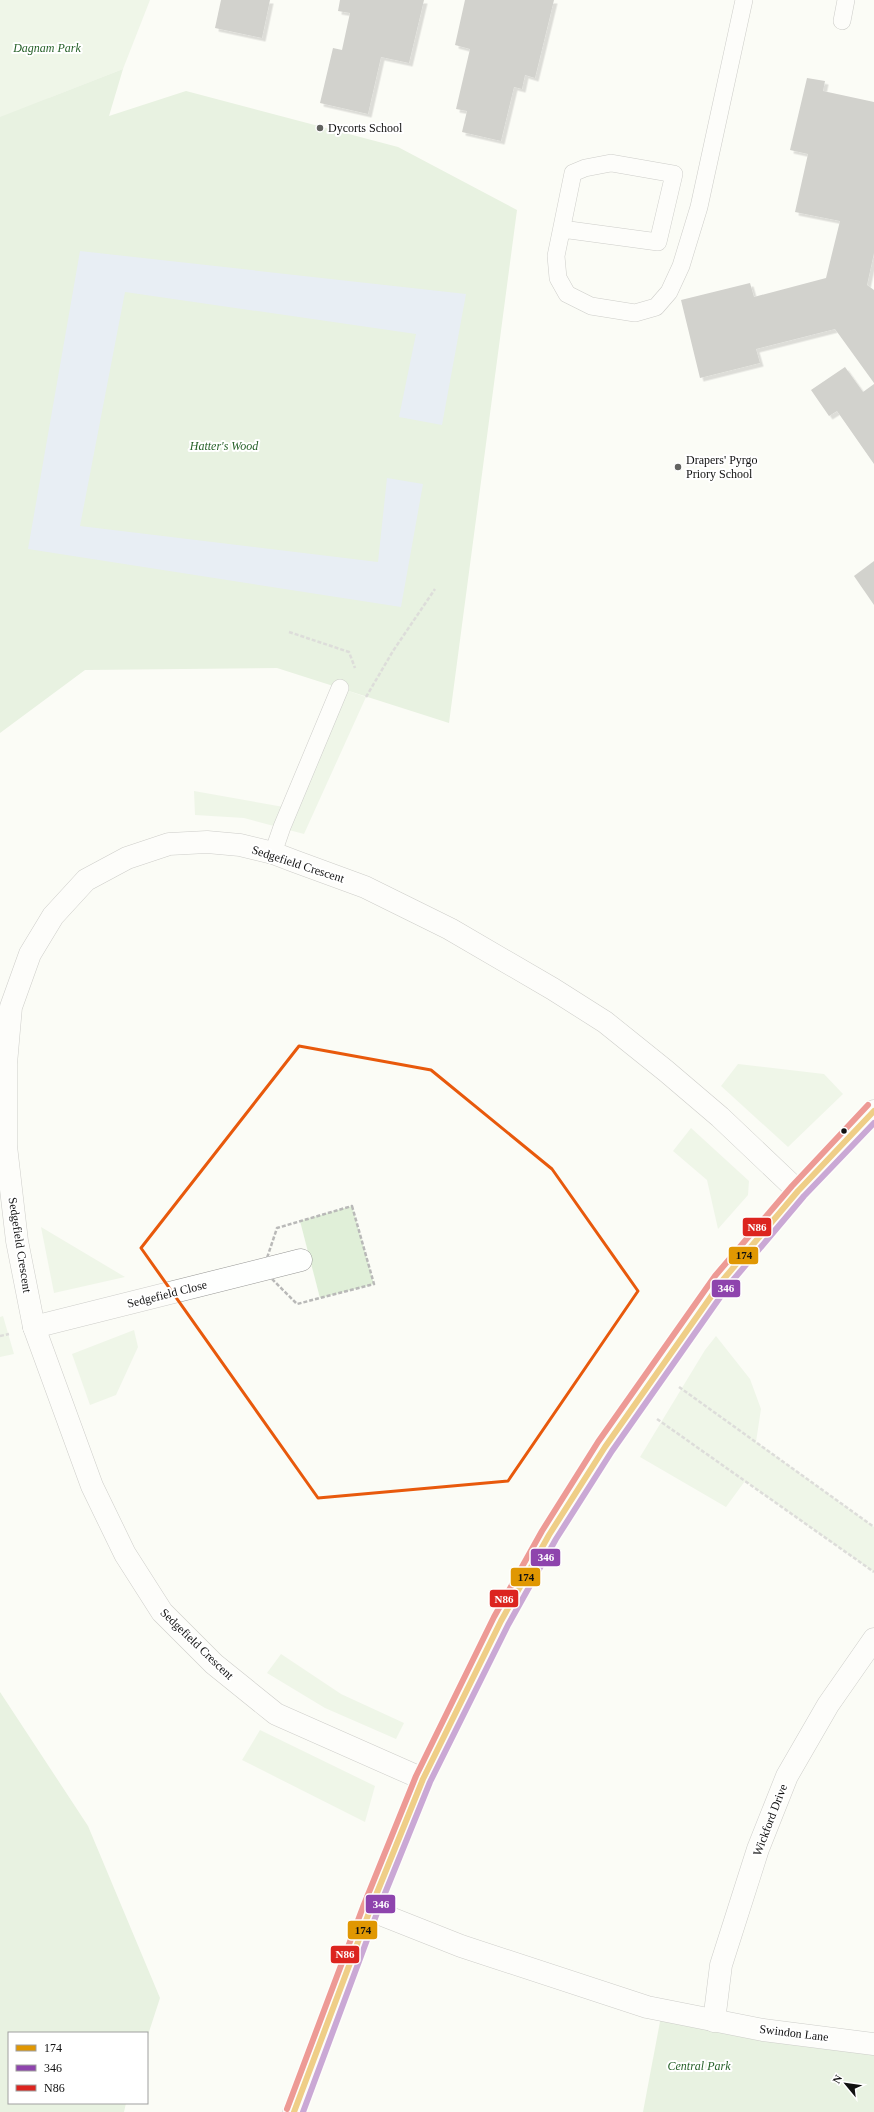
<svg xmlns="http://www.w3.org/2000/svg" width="874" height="2112" font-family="Georgia,serif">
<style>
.green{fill:#e0efd8}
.forest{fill:#d0e6c7}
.water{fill:#d0def2}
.building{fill:#9f9f9b;filter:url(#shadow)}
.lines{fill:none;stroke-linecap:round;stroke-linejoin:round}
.service-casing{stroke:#969694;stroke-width:18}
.minor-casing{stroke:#969694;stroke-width:23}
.tertiary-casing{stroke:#969694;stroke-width:23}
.path{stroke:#b9b9b8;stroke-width:2.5;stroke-dasharray:4 2;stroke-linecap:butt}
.service{stroke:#fefffe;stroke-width:17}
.minor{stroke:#fefffe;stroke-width:22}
.tertiary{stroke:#fefffe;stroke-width:22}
.bus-1-casing{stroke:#fff;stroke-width:9}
.bus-2-casing{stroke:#fff;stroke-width:9}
.bus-3-casing{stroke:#fff;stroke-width:9}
.bus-1{stroke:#e09702;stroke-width:6}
.bus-2{stroke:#8e44ad;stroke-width:6}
.bus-3{stroke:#dc241f;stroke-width:6}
.marked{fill:none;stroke:#e8590c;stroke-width:3;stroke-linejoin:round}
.poi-dot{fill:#626360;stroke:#fff;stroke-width:1.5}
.bus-dot{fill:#101010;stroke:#fff;stroke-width:1.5}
.labels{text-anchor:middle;stroke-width:4;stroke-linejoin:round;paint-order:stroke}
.park-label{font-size:12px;font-style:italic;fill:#276129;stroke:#fff}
.poi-label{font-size:12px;fill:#101010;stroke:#fff;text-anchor:start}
.street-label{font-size:12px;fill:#101010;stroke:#fff}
.line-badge{stroke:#fff;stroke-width:1.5}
.badge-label{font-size:11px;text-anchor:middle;font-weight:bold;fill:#fff}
.pale-badge-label{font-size:11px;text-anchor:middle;font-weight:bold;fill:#111}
</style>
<defs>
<filter id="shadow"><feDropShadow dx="3.5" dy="3.5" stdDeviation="0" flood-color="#0004"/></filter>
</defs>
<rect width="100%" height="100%" fill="#fbfcf6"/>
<!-- green -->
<g class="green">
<polygon points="0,0 150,0 123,69 49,98 0,287"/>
<polygon points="340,688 366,697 304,834 244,818 195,815 194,791 295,809"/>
<polygon points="738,1064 824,1074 843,1094 788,1147 721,1086"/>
<polygon points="691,1128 749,1181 748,1195 718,1229 707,1180 673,1151"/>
<polygon points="352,1206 374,1284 320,1298 300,1221"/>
<polygon points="41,1227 125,1277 54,1293"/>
<polygon points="3,1316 14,1354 0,1357 0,1317"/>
<polygon points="134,1330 138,1347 116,1395 90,1405 72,1354"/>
<polygon points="716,1336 750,1379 761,1409 756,1442 874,1527 874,1572 745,1481 726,1507 640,1457 705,1350"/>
<polygon points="281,1654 341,1694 404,1723 396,1739 325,1708 267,1673"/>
<polygon points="260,1730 375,1786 365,1822 242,1760"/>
</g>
<!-- forest -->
<g class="forest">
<polygon points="123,69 109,116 186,91 398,147 517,210 449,723 277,668 85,670 0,733 0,117"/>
<polygon points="0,1692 88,1826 160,1998 147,2038 147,2033 9,2033 9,2103 126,2103 124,2112 0,2112"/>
<polygon points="662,2011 874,2044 874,2112 643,2112"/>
</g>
<!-- water -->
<polygon class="water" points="80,251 466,294 442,425 399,417 416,334 125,292 80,526 378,562 387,478 423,484 401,607 28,549"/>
<!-- building -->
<g class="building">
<polygon points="221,0 270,0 262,38 215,28"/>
<polygon points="340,0 424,0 409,63 381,57 368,114 320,103 333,48 342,50 350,13 338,11"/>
<polygon points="465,0 554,0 535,78 525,75 522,89 514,87 501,141 462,132 467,111 456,109 470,49 455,45"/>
<polygon points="807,78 825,81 823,91 874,102 874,253 867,285 874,290 874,383 835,329 756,349 760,363 700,378 681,300 750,283 754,297 826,278 840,221 795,212 808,154 790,150"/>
<polygon points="845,367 863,392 874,384 874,464 837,411 829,416 811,390"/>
<polygon points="874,561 874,605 854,576"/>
</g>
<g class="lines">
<defs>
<g id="service">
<polyline points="842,21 846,0"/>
<polyline points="562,229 658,242 674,174 611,163 585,168 573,173 556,256 558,278 567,294 591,306 635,313 656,307 669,292 681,266 699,207 744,0"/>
<polyline points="273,853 282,827 340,688"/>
</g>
<g id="minor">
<polyline points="34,1327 301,1260"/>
<polyline points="423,1779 276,1714 214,1664 162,1612 125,1554 92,1486 34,1327 17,1241 6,1146 6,1064 11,1007 30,954 53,916 86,880 127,858 169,844 207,842 240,845 273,853 294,861 365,887 450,929 553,989 605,1022 666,1071 720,1117 798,1191"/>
<polyline points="370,1910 461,1946 647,2007 763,2030 874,2044"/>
<polyline points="714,2021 721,1965 758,1849 787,1776 828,1705 874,1639"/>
</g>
<polyline id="tertiary" points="294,2112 370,1910 423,1779 501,1621 549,1535 605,1447 722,1281 798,1191 874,1111"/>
</defs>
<!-- service casing -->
<use href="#service" class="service-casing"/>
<!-- minor casing -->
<use href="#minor" class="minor-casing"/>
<!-- tertiary casing -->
<use href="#tertiary" class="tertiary-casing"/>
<!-- path -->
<g class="path">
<polyline points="289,632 349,652 355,668"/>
<polyline points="366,697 393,651 435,589"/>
<polygon points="352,1206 374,1284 297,1304 263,1270 277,1228"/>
<polyline points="0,1336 9,1334"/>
<polyline points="679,1387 874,1527"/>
<polyline points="657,1419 874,1572"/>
</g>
<!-- service -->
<use href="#service" class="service"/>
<!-- minor -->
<use href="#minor" class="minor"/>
<!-- tertiary -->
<use href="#tertiary" class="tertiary"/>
<defs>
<polyline id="bus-1" points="294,2112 370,1910 423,1779 501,1621 549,1535 605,1447 722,1281 798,1191 874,1111"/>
<polyline id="bus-2" points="303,2112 377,1913 430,1782 508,1625 556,1539 612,1451 728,1286 804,1196 874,1123"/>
<polyline id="bus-3" points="287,2109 363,1907 416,1776 494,1617 542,1531 598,1442 715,1276 792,1186 868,1105"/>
</defs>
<!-- bus-1 casing -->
<use href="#bus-1" class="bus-1-casing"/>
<!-- bus-2 casing -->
<use href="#bus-2" class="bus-2-casing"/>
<!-- bus-3 casing -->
<use href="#bus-3" class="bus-3-casing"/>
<!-- bus-1 -->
<use href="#bus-1" class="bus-1"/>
<!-- bus-2 -->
<use href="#bus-2" class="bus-2"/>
<!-- bus-3 -->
<use href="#bus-3" class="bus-3"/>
</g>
<!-- marked area -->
<path d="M0 0H874V2112H0ZM299 1046 431 1070 552 1169 638 1291 508 1481 318 1498 141 1248Z" fill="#fbfcf6" fill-opacity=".55" fill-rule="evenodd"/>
<path class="marked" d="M299 1046 431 1070 552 1169 638 1291 508 1481 318 1498 141 1248Z"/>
<!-- markers -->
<g class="poi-dot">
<circle cx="320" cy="128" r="4"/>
<circle cx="678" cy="467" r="4"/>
</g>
<circle class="bus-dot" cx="844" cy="1131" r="3.5"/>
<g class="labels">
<!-- park labels -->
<g class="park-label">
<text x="47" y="52">Dagnam Park</text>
<text x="224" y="450">Hatter's Wood</text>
<text x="699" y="2070">Central Park</text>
</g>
<!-- poi labels -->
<g class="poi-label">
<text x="328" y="132">Dycorts School</text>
<text x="686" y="464">Drapers' Pyrgo<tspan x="686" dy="14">Priory School</tspan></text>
</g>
<!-- street labels -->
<g class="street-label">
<text transform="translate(298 864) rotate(18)" y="4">Sedgefield Crescent</text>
<text transform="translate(20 1245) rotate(81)" y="4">Sedgefield Crescent</text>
<text transform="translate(167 1294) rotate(-14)" y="4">Sedgefield Close</text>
<text transform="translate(197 1644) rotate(44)" y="4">Sedgefield Crescent</text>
<text transform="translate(770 1820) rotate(-69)" y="4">Wickford Drive</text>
<text transform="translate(794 2033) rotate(7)" y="4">Swindon Lane</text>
</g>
</g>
<g class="line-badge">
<rect x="742" y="1217" width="30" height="20" rx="4" fill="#dc241f"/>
<rect x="728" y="1246" width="31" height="19" rx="4" fill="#e09702"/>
<rect x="711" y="1279" width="30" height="19" rx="4" fill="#8e44ad"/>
<rect x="530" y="1548" width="31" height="19" rx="4" fill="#8e44ad"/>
<rect x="510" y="1567" width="31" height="20" rx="4" fill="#e09702"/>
<rect x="489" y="1589" width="30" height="19" rx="4" fill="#dc241f"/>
<rect x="365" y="1894" width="31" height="20" rx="4" fill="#8e44ad"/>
<rect x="347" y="1920" width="31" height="20" rx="4" fill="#e09702"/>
<rect x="330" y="1945" width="30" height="19" rx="4" fill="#dc241f"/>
</g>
<g class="badge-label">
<text x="757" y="1231">N86</text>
<text x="726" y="1292">346</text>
<text x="546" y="1561">346</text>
<text x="504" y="1603">N86</text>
<text x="381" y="1908">346</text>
<text x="345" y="1958">N86</text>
</g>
<g class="pale-badge-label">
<text x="744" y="1259">174</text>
<text x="526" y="1581">174</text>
<text x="363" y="1934">174</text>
</g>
<!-- legend -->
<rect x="8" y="2032" width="140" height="72" fill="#ffffff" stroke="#9f9f9f"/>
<rect x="16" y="2045" width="20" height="6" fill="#e09702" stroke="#9f9f9f"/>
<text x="44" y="2052" font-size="12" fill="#101010">174</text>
<rect x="16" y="2065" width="20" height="6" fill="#8e44ad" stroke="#9f9f9f"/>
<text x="44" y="2072" font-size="12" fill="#101010">346</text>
<rect x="16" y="2085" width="20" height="6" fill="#dc241f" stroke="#9f9f9f"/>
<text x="44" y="2092" font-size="12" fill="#101010">N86</text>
<!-- north arrow -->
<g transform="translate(846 2084) rotate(299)" stroke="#ffffff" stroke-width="3" paint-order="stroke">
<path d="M0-3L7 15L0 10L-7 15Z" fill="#101010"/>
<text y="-6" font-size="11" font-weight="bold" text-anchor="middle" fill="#101010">N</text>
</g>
</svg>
